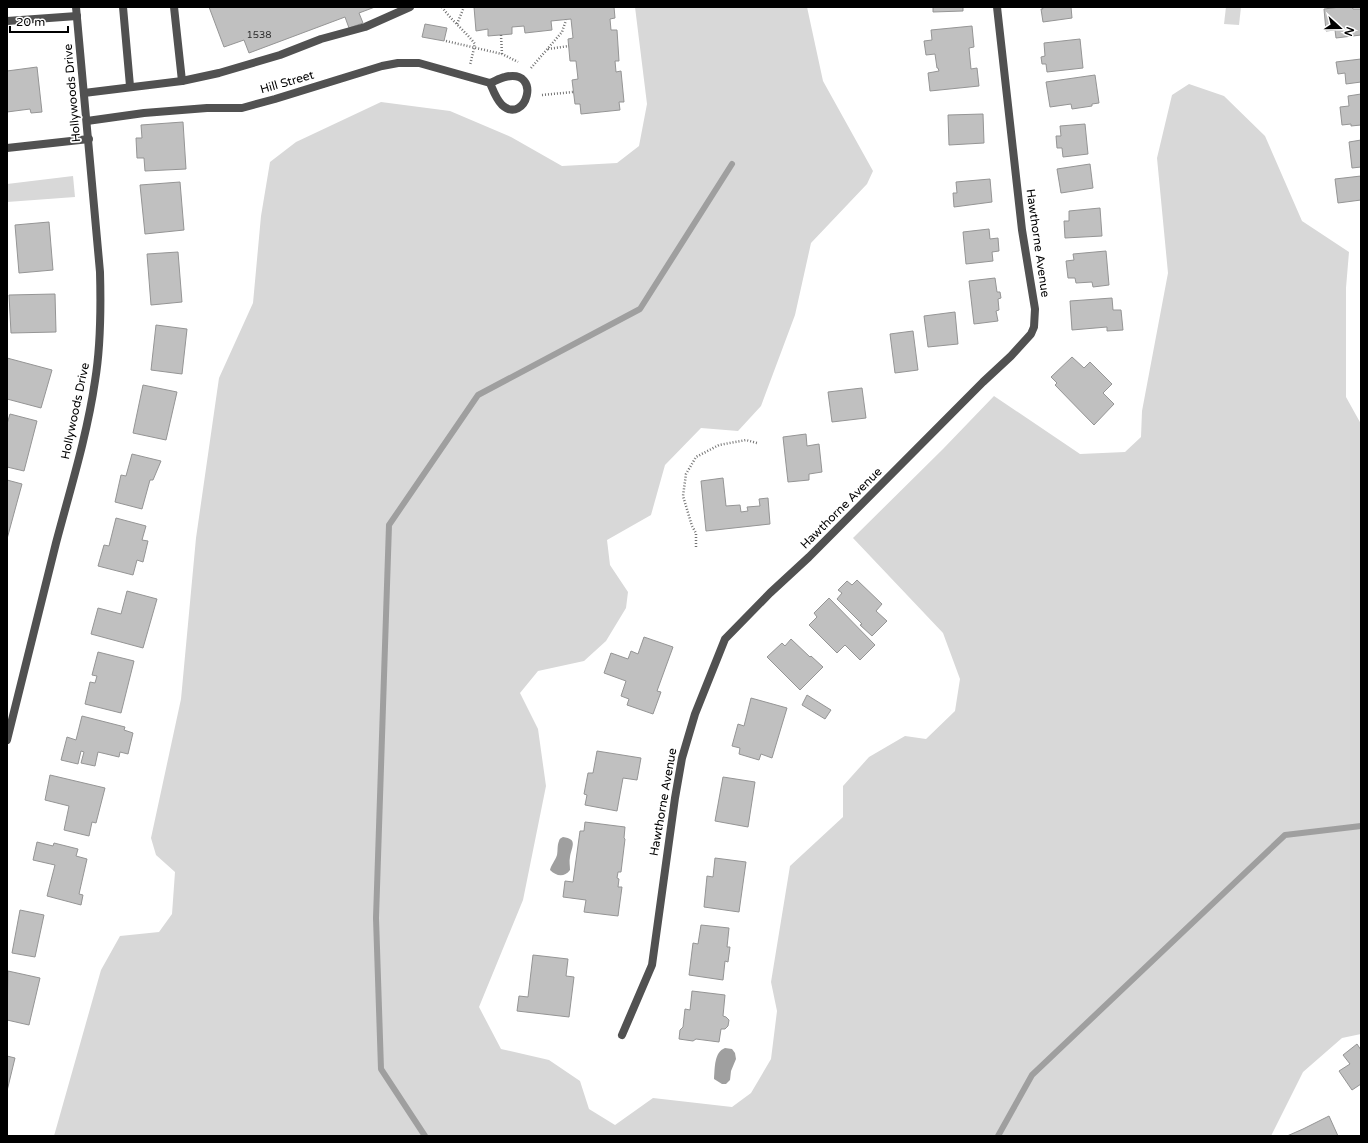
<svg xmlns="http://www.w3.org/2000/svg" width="1368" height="1143" font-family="'Varela Round',sans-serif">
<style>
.green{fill:#d8d8d8}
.water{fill:#9f9f9f}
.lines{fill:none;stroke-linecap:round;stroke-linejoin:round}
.stream{stroke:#9f9f9f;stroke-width:6}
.building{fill:#c0c0c0;stroke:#959595}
.path{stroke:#737373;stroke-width:2.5;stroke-dasharray:1 2;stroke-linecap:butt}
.service{stroke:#515151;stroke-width:8}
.minor{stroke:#515151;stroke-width:8}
.labels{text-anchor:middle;stroke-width:3.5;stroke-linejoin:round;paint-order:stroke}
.number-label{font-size:10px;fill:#303030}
.street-label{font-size:12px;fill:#000;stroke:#fff}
</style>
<rect width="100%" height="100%" fill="#fff"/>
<!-- green -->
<g class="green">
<polygon points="635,7 807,7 823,81 873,171 867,184 811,243 795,315 761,406 738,431 701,428 665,465 651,515 607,540 610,565 628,592 626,608 606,641 584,661 538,671 520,693 538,729 546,786 523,900 479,1007 501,1049 549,1060 580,1081 589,1109 615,1125 653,1098 732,1107 751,1093 771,1059 777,1011 771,982 790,866 843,817 843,786 869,757 905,736 926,739 955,711 960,679 943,633 853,538 943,449 994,396 1080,454 1125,452 1141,437 1142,411 1168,273 1157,158 1172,95 1189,84 1224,96 1265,136 1302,221 1349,252 1346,288 1346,397 1361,424 1361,1034 1342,1038 1303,1072 1271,1136 54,1136 101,970 120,936 159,932 172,914 175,872 156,855 151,838 181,699 196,538 219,378 253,303 261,216 270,162 296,142 381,102 450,111 511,137 562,166 617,163 639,146 647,104"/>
<polygon points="1226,7 1241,7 1239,25 1224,24"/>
<polygon points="73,176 75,197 7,202 7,184"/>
</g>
<!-- water -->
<g class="water">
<path d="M563 837C578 839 572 846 570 857 569 861 570 866 570 870 564 878 556 876 550 870 551 865 555 861 557 855 558 850 557 846 559 841 560 838 560 839 563 837Z"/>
<path d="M725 1048 732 1049 735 1053 736 1059 731 1071 730 1080 726 1084H722L714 1079C715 1068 714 1052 725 1048Z"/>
</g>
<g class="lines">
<!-- stream -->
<g class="stream">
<polyline points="425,1136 381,1069 376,918 389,525 478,395 640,309 732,164"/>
<polyline points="998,1136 1032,1075 1285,835 1361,826"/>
</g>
</g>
<!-- building -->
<g class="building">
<polygon points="209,7 375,7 359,13 363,23 349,28 345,17 249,53 244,40 224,47"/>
<polygon points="474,7 614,7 615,18 610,19 611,30 617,30 619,61 615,61 616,72 621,71 624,102 619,102 620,110 581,114 580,104 575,104 572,80 578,79 576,61 570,61 568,39 573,38 571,19 551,21 552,30 525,33 524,26 512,27 512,34 488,36 488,29 476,31"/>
<polygon points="933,7 963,7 963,11 933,12"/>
<polygon points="1042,7 1071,7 1072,18 1043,22 1041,9 1043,9"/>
<polygon points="1340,7 1352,7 1353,9 1361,9 1361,35 1336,38 1335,30 1326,31 1324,9"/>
<polygon points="425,24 447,28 444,41 422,37"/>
<polygon points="972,26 974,47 969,48 971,69 977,68 979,86 930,91 928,73 939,71 938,68 937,68 935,54 926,55 924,41 932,40 931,30"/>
<polygon points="1080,39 1083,68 1047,72 1046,64 1042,64 1041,57 1045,56 1044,43"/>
<polygon points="1361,59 1361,82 1346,84 1345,73 1338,74 1336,62"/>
<polygon points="37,67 42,112 31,113 30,109 7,112 7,71"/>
<polygon points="1095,75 1099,103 1092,104 1092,106 1072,109 1071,104 1050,107 1046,82"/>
<polygon points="1361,94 1361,125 1351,126 1351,124 1342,125 1340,107 1349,106 1348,96"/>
<polygon points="983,114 984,143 949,145 948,115"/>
<polygon points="183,122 186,169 145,171 144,158 137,158 136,138 142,138 141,125"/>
<polygon points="1085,124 1088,154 1063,157 1062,148 1057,148 1056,136 1061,136 1060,126"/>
<polygon points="1361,140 1361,167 1352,168 1349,142"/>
<polygon points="1090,164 1093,188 1061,193 1057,169"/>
<polygon points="1361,176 1361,200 1338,203 1335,179"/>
<polygon points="990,179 992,202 954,207 953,193 957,193 956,182"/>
<polygon points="180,182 184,230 145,234 140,185"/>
<polygon points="1100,208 1102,236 1065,238 1064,221 1069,221 1069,211"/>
<polygon points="49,222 53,270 19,273 15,225"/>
<polygon points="989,229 990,239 998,238 999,251 992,252 993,261 966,264 963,232"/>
<polygon points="1106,251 1109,285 1093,287 1092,282 1076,283 1075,278 1068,278 1066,261 1074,260 1073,254"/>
<polygon points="178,252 182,302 151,305 147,254"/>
<polygon points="995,278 997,292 1000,292 1001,298 998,299 999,310 996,311 998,321 974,324 969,281"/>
<polygon points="55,294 56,332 11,333 9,295"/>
<polygon points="1112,298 1113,310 1121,310 1123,330 1107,331 1107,327 1072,330 1070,301"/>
<polygon points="955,312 958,344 928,347 924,316"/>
<polygon points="156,325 187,329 182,374 151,370"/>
<polygon points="913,331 918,370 895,373 890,334"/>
<polygon points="1072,357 1084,368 1090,362 1112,384 1103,393 1114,404 1094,425 1055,385 1057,383 1051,377"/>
<polygon points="7,358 52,370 41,408 7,399"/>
<polygon points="143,385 177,392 166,440 133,433"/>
<polygon points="862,388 866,418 832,422 828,392"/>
<polygon points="10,414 37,421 24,471 7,467 7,424"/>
<polygon points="806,434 807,446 819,444 822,472 809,474 809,480 788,482 783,437"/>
<polygon points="132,454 161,461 153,480 150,480 142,509 115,502 121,475 126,476"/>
<polygon points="723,478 726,506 740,505 741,512 748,511 747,507 760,506 759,499 768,498 770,524 706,531 701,481"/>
<polygon points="7,480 22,484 7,539"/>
<polygon points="116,518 146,526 142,540 148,541 143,562 137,560 133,575 98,566 104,545 109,546"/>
<polygon points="857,580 882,604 876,611 887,621 872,636 860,625 862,624 837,599 842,593 838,590 847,581 852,585"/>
<polygon points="127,591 157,599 143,648 91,634 98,608 121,614"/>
<polygon points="829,598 875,645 860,660 845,645 837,653 809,625 817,617 814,613"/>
<polygon points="644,637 673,647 657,691 661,692 653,714 627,705 629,699 621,696 626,681 604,673 611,653 628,659 631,651 638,654"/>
<polygon points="791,639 810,657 811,656 823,667 800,690 767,657 782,643 785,646"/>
<polygon points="98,652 134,661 121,713 85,704 90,682 95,683 97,676 92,675"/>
<polygon points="807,695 831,710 825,719 802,705"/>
<polygon points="751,698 787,708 772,758 761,754 759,760 739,754 740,748 732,746 738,724 744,726"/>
<polygon points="82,716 125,727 124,730 133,733 128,754 120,752 119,757 98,752 95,766 81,763 84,752 81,751 78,764 61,760 67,737 76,740"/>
<polygon points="597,751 641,758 637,780 623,778 617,811 585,805 587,795 584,794 588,773 593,773"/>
<polygon points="50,775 105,788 96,823 92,822 89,836 64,830 69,806 45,800"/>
<polygon points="723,777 755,782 748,827 715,821"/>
<polygon points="585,822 625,827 624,838 625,839 621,872 618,872 617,878 619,879 618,887 622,887 618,916 584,912 586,900 563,897 565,881 573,882 580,831 584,831"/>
<polygon points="37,842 53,846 54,843 78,849 76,856 87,859 79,894 83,895 81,905 47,896 55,865 33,860"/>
<polygon points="715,858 746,862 739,912 704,907 707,876 713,877"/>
<polygon points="20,910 44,915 35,957 12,953"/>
<polygon points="701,925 729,928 727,947 730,947 728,962 725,961 723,980 689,975 693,943 698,944"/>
<polygon points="533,955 568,959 566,976 574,977 569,1017 517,1011 519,996 528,997"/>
<polygon points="8,971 40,978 29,1025 7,1020"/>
<polygon points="692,991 725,995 723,1016 726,1017 729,1020 728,1026 725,1029 721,1029 719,1042 696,1039 693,1041 679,1039 680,1030 683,1027 685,1009 690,1010"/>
<polygon points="1357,1044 1361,1050 1361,1084 1352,1090 1339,1071 1350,1064 1343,1055"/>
<polygon points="7,1056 15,1058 7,1091"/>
<polygon points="1329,1116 1338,1136 1287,1136 1303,1129"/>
</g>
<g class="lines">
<!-- path -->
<g class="path">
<path d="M442 7C452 21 465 31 475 44L470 65"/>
<polyline points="457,24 464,7"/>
<polyline points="501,35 502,54"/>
<polyline points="446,41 502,54 518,62"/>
<polyline points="548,49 569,46"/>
<polyline points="531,68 562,32 566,20"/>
<polyline points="542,95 573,92"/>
<polyline points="696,547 696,533 692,526 683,496 686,474 696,457 719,445 746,440 757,443"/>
</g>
<!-- service -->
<g class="service">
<polyline points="123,7 130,86"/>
<polyline points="174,7 182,81"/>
<polyline points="7,21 77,16"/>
<polyline points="84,93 182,81 219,73 280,55 321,39 365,27 410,7"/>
<polyline points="7,148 89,139"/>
</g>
<!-- minor -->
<g class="minor">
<path d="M87 121 144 113 207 108H242L275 99 382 66 398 63H419L490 83C493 90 496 99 502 105 526 126 543 68 505 77 500 78 495 81 490 83"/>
<path d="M7 740C23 675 39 609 56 543 70 490 87 436 95 381 101 345 101 308 100 272L76 7"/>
<polyline points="622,1035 652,965 675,798 682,758 695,714 725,639 770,593 809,557 983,382 1011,356 1031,334 1034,327 1035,309 1022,230 997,7"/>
</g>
</g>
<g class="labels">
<!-- number labels -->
<g class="number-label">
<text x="259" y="38">1538</text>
</g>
<!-- street labels -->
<g class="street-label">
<text transform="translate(287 82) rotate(-16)" y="4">Hill Street</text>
<text transform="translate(72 93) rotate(-95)" y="4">Hollywoods Drive</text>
<text transform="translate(1038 243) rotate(82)" y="4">Hawthorne Avenue</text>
<text transform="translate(75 411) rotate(-78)" y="4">Hollywoods Drive</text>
<text transform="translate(841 508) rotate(-45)" y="4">Hawthorne Avenue</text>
<text transform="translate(663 802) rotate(-80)" y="4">Hawthorne Avenue</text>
</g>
</g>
<!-- border -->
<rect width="1368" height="1143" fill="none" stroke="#000000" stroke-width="16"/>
<!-- north arrow -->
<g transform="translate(1340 28) rotate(111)" stroke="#ffffff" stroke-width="3" paint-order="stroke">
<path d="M0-3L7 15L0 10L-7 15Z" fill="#000000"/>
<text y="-6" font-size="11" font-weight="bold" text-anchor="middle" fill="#000000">N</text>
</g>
<!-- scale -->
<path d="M10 26v6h58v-6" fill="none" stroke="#000000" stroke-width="2"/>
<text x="16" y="26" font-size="12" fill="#000000" stroke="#ffffff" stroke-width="3" paint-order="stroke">20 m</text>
</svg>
